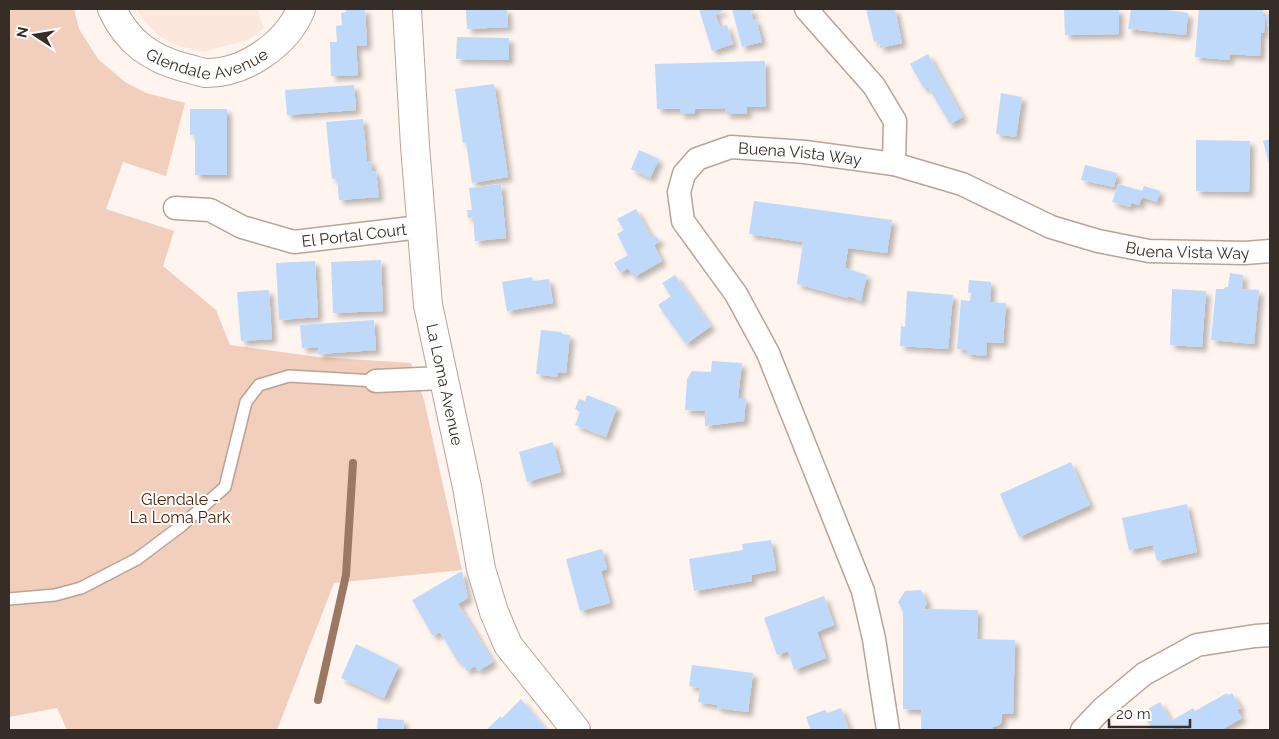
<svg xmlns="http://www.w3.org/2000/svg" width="1279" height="739" font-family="Raleway,sans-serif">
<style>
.built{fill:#fce7dc}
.green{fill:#f2cebc}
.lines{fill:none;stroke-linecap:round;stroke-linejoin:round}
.stream{stroke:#9c7764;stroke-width:8}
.building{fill:#bed9fa;filter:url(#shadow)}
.lane-casing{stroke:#bba295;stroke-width:14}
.street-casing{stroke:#bba295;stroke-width:25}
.secondary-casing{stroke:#bba295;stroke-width:30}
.lane{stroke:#fff;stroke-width:11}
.street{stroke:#fff;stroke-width:22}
.secondary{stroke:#fff;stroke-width:28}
.labels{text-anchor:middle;stroke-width:4;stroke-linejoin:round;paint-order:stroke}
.street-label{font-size:16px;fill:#372d27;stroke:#fff}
.park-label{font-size:16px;fill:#4a1d00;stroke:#fff}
</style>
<defs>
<filter id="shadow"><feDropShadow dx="4.5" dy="4.5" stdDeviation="2.5" flood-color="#0004"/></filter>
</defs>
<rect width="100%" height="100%" fill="#fff4ee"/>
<!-- built -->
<polygon class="built" points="137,9 257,9 264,28 248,40 203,52 172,44 158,35 144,21"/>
<!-- green -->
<polygon class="green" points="9,9 74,9 79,29 98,59 125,82 146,93 185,103 166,176 123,162 106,209 174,231 163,266 216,310 230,345 318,357 411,363 424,400 462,570 334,583 277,730 67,730 57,708 9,717"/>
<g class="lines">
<!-- stream -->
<polyline class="stream" points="318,700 346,575 353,463"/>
</g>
<!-- building -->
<g class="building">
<polygon points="346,9 365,9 367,45 356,46 358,75 331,76 330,42 337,42 336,26 342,25 341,13 346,12"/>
<polygon points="466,9 507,9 508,27 467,29"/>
<polygon points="699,9 722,9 723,11 715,14 720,27 727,25 733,44 712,51"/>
<polygon points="732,9 754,9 754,11 751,12 753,20 756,19 762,42 742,47"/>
<polygon points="866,9 895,9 902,43 880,48 879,40 874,42"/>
<polygon points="1064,9 1119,9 1119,34 1065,35"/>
<polygon points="1131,9 1162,9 1188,13 1186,35 1128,29"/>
<polygon points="1199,9 1263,9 1263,16 1265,16 1264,33 1261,33 1260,56 1230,54 1229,60 1195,57"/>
<polygon points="1270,14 1270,32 1269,33 1266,15"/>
<polygon points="457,37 509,38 509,60 456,59"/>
<polygon points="928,54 963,117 950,124 928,87 924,89 910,64"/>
<polygon points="765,61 766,107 747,107 747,114 725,114 726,108 695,109 695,113 680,114 680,109 657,109 655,64"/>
<polygon points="494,84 508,177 472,183 466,142 463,143 455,89"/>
<polygon points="354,85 356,110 287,115 285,90"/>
<polygon points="1001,93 1022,97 1016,137 996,134"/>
<polygon points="190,109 227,109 227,175 195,175 195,135 190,135"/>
<polygon points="363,119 367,161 371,161 372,171 376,171 379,197 339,200 337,178 332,179 326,122"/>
<polygon points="1270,139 1270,167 1263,141"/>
<polygon points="1196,140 1250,141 1249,192 1196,191"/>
<polygon points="639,150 659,159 650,178 631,169"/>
<polygon points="1085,165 1117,173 1114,187 1081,180"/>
<polygon points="501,184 506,238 475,241 473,217 468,218 467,210 472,210 469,188"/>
<polygon points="1118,184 1142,191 1144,186 1160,191 1157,202 1142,197 1139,205 1131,203 1130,207 1112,202"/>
<polygon points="754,201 892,220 887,253 848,248 845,268 867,275 861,301 848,296 848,298 797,284 803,242 749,234"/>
<polygon points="636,209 652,238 656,236 660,241 654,245 662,261 634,277 628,268 620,273 614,263 628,255 617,234 624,230 617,219"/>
<polygon points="381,260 383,311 333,313 331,262"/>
<polygon points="315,261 318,317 279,320 276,263"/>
<polygon points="1230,273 1243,275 1242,289 1259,290 1254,344 1211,340 1216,289 1224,289 1225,287 1228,287"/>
<polygon points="675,275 711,326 686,344 658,305 671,296 662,283"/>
<polygon points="532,277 533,281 549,279 553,303 507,311 502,282"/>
<polygon points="969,280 991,282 990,302 1006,303 1003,343 987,342 986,356 966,354 966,350 957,349 961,300 970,301 971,293 968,293"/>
<polygon points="1172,289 1206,291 1202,347 1170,345"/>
<polygon points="269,290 272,339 241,341 237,292"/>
<polygon points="907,291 953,295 948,349 900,346 901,326 905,327"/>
<polygon points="374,320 376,350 318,354 318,347 302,348 300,325"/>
<polygon points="541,330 562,332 562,334 570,335 566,373 558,372 557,377 536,374"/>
<polygon points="712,361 742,363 738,398 746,398 744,421 705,426 705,411 685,410 687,379 692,371 711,372"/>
<polygon points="587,395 617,407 606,437 575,425 580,412 575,409 579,399 585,401"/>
<polygon points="553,442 561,472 527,482 519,452"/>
<polygon points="1071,462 1090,505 1019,537 1000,494"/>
<polygon points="1187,504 1197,552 1157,561 1153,545 1129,550 1122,518"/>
<polygon points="771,540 776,570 751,575 752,581 694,591 689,559 743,550 742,544"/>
<polygon points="602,549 607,569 601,571 610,603 580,611 566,559"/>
<polygon points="462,571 468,598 458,604 493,662 478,671 475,666 467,671 461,661 458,662 440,632 433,636 412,600"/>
<polygon points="921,590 927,603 924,609 978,610 977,639 1015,640 1013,714 1002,714 1002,722 999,725 993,727 993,730 921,730 921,710 903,709 903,612 898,602 905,591"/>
<polygon points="824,596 834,625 817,632 826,658 794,670 788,651 777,655 764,618"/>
<polygon points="356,644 399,665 384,698 341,678"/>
<polygon points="692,665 753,673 748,712 717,708 718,705 698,702 700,688 689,686"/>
<polygon points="1227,693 1228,695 1232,693 1241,708 1237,710 1242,718 1221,730 1183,730 1180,725 1175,728 1175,730 1153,730 1142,712 1160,702 1171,721 1193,708 1195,711"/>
<polygon points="521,699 546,730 486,730 501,716 502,718"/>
<polygon points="841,708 849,730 811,730 806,717 825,710 827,713"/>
<polygon points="378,718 404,720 403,730 377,730"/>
</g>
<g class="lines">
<defs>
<polyline id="lane" points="9,599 55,595 81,588 137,559 181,526 225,487 246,402 259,385 289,376 376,381"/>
<g id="street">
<polyline points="806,9 874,86 895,121 894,164"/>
<path id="s1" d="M175 208 210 210 242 227 294 242 420 227"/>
<polyline points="376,381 442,378"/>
<path id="s2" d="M888 730 874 639 863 591 768 353 736 294 683 221 679 192 684 174 697 159 731 147 805 152 894 164 962 184 1051 227 1098 241 1149 251 1245 253 1270 251"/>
<polyline points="1082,730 1102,709 1144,674 1197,645 1255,636 1270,635"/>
</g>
<g id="secondary">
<path id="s3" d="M112 9C127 42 151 59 186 68 192 69 199 72 205 73 244 74 287 44 301 9"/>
<path id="s4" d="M407 9 415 146 428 305 467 487 481 569 494 612 508 645 576 730"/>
</g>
</defs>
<!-- lane casing -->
<use href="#lane" class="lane-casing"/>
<!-- street casing -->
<use href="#street" class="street-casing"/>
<!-- secondary casing -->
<use href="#secondary" class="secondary-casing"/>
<!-- lane -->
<use href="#lane" class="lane"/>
<!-- street -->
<use href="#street" class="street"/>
<!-- secondary -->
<use href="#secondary" class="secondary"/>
</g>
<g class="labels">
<!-- street labels -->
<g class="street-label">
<text dy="6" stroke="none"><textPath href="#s3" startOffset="120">Glendale Avenue</textPath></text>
<text dy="6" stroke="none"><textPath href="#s2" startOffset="728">Buena Vista Way</textPath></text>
<text dy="6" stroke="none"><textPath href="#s1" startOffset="186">El Portal Court</textPath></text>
<text dy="6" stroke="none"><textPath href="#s2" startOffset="1132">Buena Vista Way</textPath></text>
<text dy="6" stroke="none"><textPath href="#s4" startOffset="378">La Loma Avenue</textPath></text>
</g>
<!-- park labels -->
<g class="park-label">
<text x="180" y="505">Glendale -<tspan x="180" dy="18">La Loma Park</tspan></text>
</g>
</g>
<!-- border -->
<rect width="1279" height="739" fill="none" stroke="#372d27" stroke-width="20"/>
<!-- north arrow -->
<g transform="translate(35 35) rotate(282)" stroke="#ffffff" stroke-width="4" paint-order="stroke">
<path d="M0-4L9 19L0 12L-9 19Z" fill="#372d27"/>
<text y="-8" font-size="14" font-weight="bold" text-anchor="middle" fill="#372d27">N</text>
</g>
<!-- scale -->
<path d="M1109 719v8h81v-8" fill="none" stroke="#372d27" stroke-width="2.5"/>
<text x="1116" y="719" font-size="15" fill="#372d27" stroke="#ffffff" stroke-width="4" paint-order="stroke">20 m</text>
</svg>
